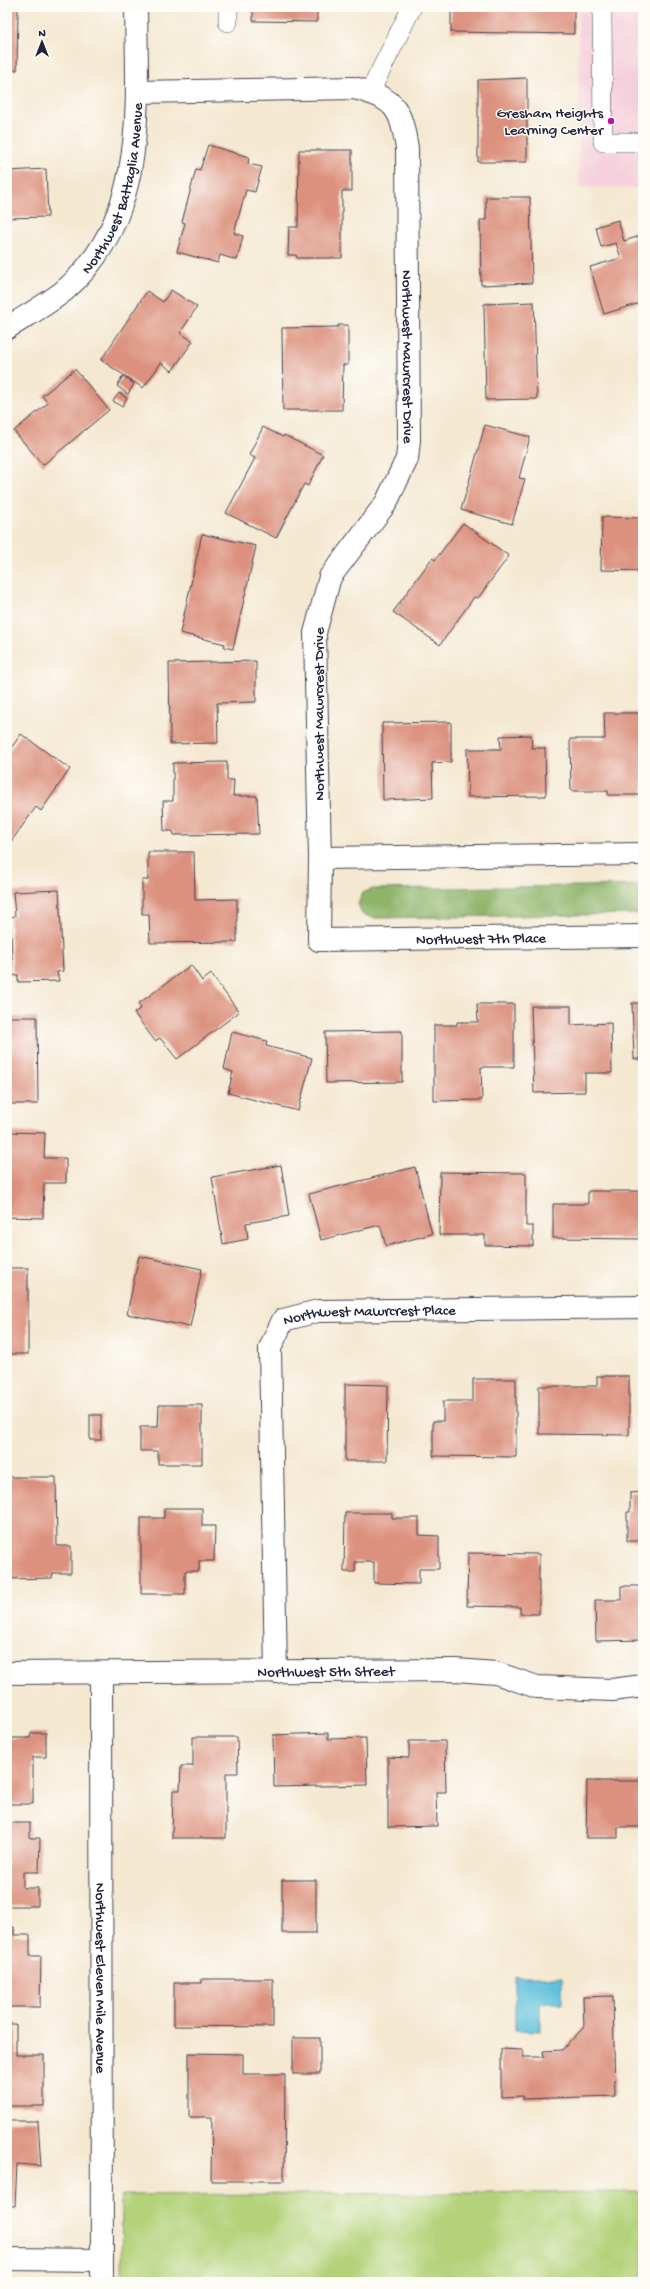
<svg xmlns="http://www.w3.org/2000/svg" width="650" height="2289" font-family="'Gochi Hand',sans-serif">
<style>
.built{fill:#f5cfdb}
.green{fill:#b3d279;stroke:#6a7a5a}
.forest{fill:#8eb469;stroke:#586b52}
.water{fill:#5fc1dd;stroke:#40728c}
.building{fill:#dc917e}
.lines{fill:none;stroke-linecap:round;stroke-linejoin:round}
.service-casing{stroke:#424052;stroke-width:20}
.minor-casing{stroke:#424052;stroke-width:24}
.service{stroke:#fff;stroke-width:19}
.minor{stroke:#fff;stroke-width:22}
.poi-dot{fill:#b5179e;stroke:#fdfcf7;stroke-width:1.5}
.labels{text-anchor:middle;stroke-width:3;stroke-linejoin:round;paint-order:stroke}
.poi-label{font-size:15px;fill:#22223b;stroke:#fdfcf7;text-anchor:end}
.street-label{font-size:15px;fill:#22223b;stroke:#fdfcf7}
</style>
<rect width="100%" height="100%" fill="#fdfcf7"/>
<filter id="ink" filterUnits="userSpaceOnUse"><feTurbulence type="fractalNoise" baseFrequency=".025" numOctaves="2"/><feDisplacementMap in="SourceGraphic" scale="8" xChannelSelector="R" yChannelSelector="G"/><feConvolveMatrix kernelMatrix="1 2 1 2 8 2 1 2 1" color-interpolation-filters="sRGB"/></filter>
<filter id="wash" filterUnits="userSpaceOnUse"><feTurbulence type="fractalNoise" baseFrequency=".012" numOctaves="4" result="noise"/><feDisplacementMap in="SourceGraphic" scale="16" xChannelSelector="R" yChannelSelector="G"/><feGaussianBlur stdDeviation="0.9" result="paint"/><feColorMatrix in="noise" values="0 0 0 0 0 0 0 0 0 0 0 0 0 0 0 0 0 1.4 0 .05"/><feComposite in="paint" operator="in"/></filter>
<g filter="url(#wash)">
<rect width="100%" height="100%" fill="#f4e8d1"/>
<!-- built -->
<polygon class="built" points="578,7 643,7 643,188 579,187"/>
<!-- green -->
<polygon class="green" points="643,2192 643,2282 121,2282 122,2195"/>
<!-- forest -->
<polygon class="forest" points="643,885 643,914 374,918 362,914 358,904 362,893 373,889"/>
<!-- water -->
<polygon class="water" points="515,1977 562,1977 562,2003 540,2003 540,2031 515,2030"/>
<g id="blocks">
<!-- building -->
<g class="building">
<polygon points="7,7 18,7 17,70 7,70"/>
<polygon points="253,7 317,7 317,22 253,21"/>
<polygon points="451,7 574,7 574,34 451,32"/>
<polygon points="527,78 527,162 478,162 478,80"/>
<polygon points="208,145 249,157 248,164 262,167 255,192 246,190 234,233 243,236 237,260 220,255 218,263 177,252 185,223 182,222 196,169 200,170"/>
<polygon points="299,150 352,150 352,191 342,191 342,258 297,258 296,255 288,255 289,227 298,227"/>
<polygon points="46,169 48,217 7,218 7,171"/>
<polygon points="486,197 530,197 532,283 481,285 480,220 486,220"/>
<polygon points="618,220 624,241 643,235 643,311 640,303 604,314 590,267 621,258 616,243 601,247 596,227"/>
<polygon points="171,290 197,307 180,333 193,341 172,371 161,363 143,388 101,360 147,291 163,302"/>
<polygon points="534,302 537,399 486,400 484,304"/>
<polygon points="338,325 348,325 348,365 343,365 342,410 283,410 282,328 338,327"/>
<polygon points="75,369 109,410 43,465 14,431 48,403 42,396"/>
<polygon points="123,376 134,384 128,394 117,386"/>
<polygon points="119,393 127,398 122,407 113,401"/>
<polygon points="485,425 530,437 519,478 525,479 512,524 461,510"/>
<polygon points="263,427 283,437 284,435 323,455 308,486 304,484 276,538 226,513 255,458 249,455"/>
<polygon points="602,517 643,518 643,571 601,570"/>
<polygon points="463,523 509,556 478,598 474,597 440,645 393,612 432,558 435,560"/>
<polygon points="202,534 256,546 233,649 224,647 225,644 180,633"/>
<polygon points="256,661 256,702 217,703 218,743 170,744 169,663"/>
<polygon points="604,713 643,713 643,795 608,795 608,791 571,791 570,739 605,739"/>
<polygon points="451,722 451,762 432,763 433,798 383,800 382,723"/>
<polygon points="21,734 70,769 41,811 36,807 10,843 7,841 7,754"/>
<polygon points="531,735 532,748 545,748 546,796 468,797 467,749 501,749 500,736"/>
<polygon points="227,762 227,780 234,780 233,796 257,796 259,834 174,835 173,831 164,831 163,801 173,801 173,763"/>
<polygon points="148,852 194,852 195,900 237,899 237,942 150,943 149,914 142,914 142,880 148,880"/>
<polygon points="59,890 63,971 57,972 59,981 18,982 18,975 13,976 10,917 15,916 13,892"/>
<polygon points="191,965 202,981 211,974 239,1012 177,1059 160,1038 155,1041 134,1013 141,1008 138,1004"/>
<polygon points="632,1003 643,1003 643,1076 641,1076 641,1059 634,1059"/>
<polygon points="477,1004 514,1004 514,1067 481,1067 482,1100 434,1101 434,1025 457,1025 457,1022 478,1022"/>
<polygon points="531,1006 571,1006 571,1025 611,1023 612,1073 585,1073 585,1092 534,1093"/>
<polygon points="7,1017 37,1017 38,1104 7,1104"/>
<polygon points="402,1031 402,1082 326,1083 325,1032"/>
<polygon points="232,1032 267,1041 266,1046 312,1058 298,1111 228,1093 233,1072 224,1069"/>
<polygon points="7,1132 45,1133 44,1158 66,1158 66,1183 44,1183 43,1218 7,1217"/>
<polygon points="281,1165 289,1216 246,1223 248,1239 223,1244 212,1177"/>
<polygon points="415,1167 432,1234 386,1246 380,1225 321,1240 309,1194"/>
<polygon points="440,1172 526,1173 526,1226 533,1226 533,1246 485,1245 485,1235 439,1235"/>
<polygon points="588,1191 643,1191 643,1239 553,1238 553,1204 588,1204"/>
<polygon points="139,1256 202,1269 190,1327 127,1314"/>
<rect x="7" y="1268" width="21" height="86"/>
<polygon points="597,1376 629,1376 629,1435 539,1434 539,1386 597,1386"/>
<polygon points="473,1379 516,1379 516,1457 433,1456 433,1421 443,1421 443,1401 473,1401"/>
<polygon points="345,1384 388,1385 387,1461 345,1461"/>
<polygon points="159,1405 202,1405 202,1464 158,1464 158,1451 140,1451 140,1427 158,1427"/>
<rect x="90" y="1415" width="11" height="25"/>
<polygon points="7,1477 56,1477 57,1546 71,1546 71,1573 53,1573 52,1578 7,1579"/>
<polygon points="643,1492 643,1572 641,1572 641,1541 627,1541 627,1512 630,1512 630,1493"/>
<polygon points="164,1508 202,1508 202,1526 215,1526 214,1561 199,1561 199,1571 185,1571 185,1594 141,1594 141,1518 164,1518"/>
<polygon points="345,1513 392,1513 392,1518 419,1518 419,1535 439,1536 439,1569 419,1569 419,1584 374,1583 374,1562 355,1562 355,1572 344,1572"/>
<polygon points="468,1553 539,1554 539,1614 520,1614 520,1607 467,1606"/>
<polygon points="621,1586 643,1586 643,1640 596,1641 595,1600 621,1600"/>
<polygon points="31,1733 46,1733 46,1757 33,1757 33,1804 8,1804 7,1738 30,1738"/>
<polygon points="328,1733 328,1739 366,1738 367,1785 274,1787 273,1735"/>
<polygon points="193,1737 237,1737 238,1773 226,1773 226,1838 172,1838 173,1790 180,1790 181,1766 193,1766"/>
<polygon points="409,1741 445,1741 446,1792 436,1792 437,1826 388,1827 388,1757 409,1758"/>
<polygon points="640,1752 643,1752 643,1827 618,1827 618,1838 586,1838 587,1781 640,1781"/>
<polygon points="7,1823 30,1823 30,1838 40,1838 39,1872 23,1872 23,1888 38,1888 38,1906 7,1906"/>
<rect x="282" y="1880" width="34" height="53"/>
<polygon points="7,1927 14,1927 14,1935 30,1935 30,1956 41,1956 40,2007 7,2007"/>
<polygon points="202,1979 273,1979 273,2027 174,2026 174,1983 202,1983"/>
<polygon points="640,1984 643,1984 643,2021 641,2021"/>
<polygon points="613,1996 615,2096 523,2099 523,2096 501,2097 501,2049 523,2050 523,2057 544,2057 543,2051 562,2050 584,2027 583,1997"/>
<polygon points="7,2024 16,2024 16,2055 44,2055 44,2106 7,2106"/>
<rect x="293" y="2038" width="27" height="36"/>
<polygon points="189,2053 243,2054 243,2074 285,2074 284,2181 211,2181 212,2117 189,2117"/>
<polygon points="8,2121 38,2121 41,2166 17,2164 15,2206 7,2206"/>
</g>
</g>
</g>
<g filter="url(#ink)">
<use href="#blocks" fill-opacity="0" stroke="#424052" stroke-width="1"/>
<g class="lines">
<defs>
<g id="service">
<polyline points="602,7 603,142 643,142"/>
<polyline points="228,22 228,7"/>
<polyline points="370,92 412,7"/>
</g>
<g id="minor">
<path id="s1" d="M137 92 354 88C395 99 400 106 407 148L409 440 407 459 386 503 330 577 315 633 320 858 319 940 643 936"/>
<path id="s2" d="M7 328C26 316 48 304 65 290 148 218 137 106 136 7"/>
<polyline points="320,858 643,854"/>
<path id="s3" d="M276 1672 270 1348 283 1320 318 1311 643 1307"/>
<path id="s4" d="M7 1673 456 1670 496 1673 537 1687 612 1690 643 1686"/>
<path id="s5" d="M101 1674 102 2282"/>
<polyline points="7,2259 101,2260"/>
</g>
</defs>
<!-- service casing -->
<use href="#service" class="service-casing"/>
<!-- minor casing -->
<use href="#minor" class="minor-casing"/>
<!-- service -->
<use href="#service" class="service"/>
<!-- minor -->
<use href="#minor" class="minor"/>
</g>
</g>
<!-- markers -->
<circle class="poi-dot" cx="611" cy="121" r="4"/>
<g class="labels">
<!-- poi labels -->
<g class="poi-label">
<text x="603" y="117">Gresham Heights<tspan x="603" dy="17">Learning Center</tspan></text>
</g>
<!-- street labels -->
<g class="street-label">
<text dy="5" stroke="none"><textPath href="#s2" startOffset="186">Northwest Battaglia Avenue</textPath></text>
<text dy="5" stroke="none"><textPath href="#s1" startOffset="514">Northwest Mawrcrest Drive</textPath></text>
<text transform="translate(318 714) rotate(-90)" y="5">Northwest Mawrcrest Drive</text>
<text dy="5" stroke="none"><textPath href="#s1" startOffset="1285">Northwest 7th Place</textPath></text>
<text dy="5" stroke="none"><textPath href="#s3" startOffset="442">Northwest Mawrcrest Place</textPath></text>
<text dy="5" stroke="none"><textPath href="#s4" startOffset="319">Northwest 5th Street</textPath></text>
<text dy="5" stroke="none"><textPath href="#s5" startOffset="304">Northwest Eleven Mile Avenue</textPath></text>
</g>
</g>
<!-- margin -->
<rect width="650" height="2289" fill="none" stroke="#fdfcf7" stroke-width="24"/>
<!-- north arrow -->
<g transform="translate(42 42)" stroke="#fdfcf7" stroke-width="3" paint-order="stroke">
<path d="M0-3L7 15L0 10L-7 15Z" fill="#22223b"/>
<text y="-6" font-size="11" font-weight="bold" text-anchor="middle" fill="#22223b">N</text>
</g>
</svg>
